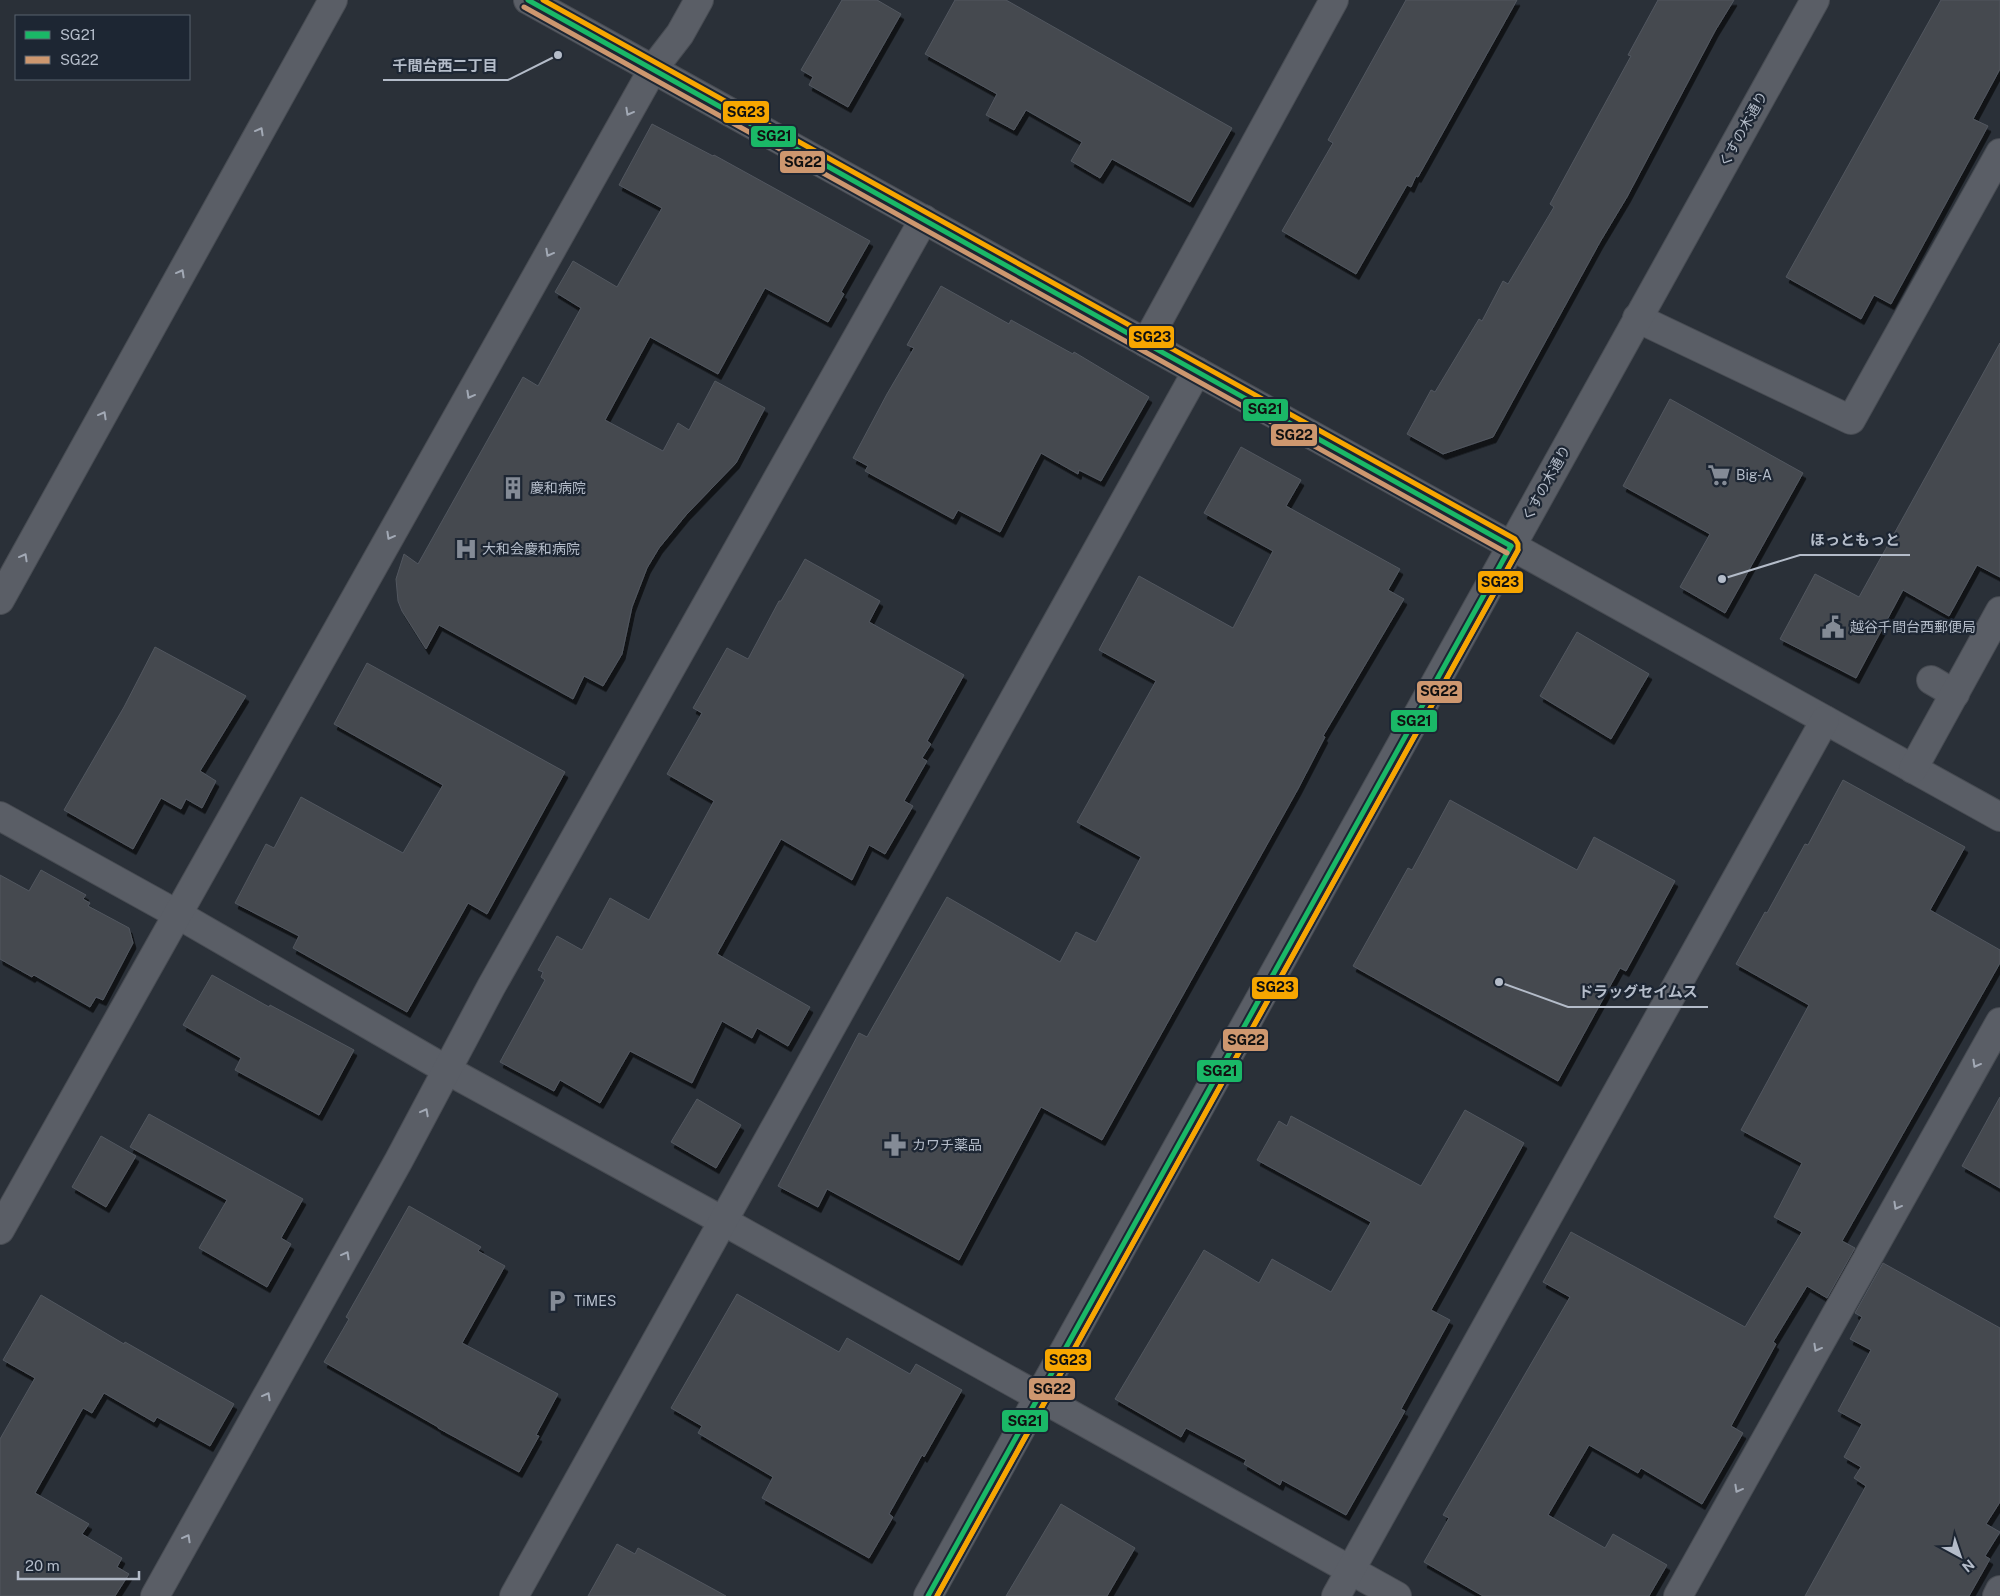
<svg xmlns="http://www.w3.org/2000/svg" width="2000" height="1596" font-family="'Public Sans','Noto Sans JP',sans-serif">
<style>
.building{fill:#444950;stroke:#52575f;filter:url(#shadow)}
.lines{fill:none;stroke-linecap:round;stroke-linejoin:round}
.minor-casing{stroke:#484c53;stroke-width:30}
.minor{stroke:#5a5e66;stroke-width:28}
.bus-1-casing{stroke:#1d2633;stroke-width:9}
.bus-2-casing{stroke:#1d2633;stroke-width:9}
.bus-3-casing{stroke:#1d2633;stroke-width:9}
.bus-1{stroke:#1ab867;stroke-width:5}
.bus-2{stroke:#cd976f;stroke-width:5}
.bus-3{stroke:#f7a600;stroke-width:5}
.oneway{stroke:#a2a9b5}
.labels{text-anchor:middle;stroke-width:4.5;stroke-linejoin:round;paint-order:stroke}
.street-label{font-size:14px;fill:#b4bcc9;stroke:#1d2633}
.poi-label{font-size:14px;fill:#b4bcc9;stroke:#1d2633;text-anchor:start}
.leader{fill:none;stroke:#b4bcc9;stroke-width:2}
.callout-dot{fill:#b4bcc9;stroke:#1d2633;stroke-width:2}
.callout-label{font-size:15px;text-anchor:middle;font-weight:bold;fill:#b4bcc9;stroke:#1d2633;stroke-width:4.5;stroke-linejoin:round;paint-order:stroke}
.line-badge{stroke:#1d2633;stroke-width:2}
.pale-badge-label{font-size:14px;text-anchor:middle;font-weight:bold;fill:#111}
</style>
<defs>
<filter id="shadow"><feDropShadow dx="3" dy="5.5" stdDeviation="0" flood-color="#0009"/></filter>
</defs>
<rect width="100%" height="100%" fill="#2a3038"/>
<!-- building -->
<g class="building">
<polygon points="842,0 877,0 901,14 848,107 809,85 813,77 801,70"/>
<polygon points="955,0 1006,0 1232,128 1190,202 1112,159 1100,178 1071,161 1082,142 1026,110 1014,130 986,115 997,94 925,54"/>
<polygon points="1406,0 1517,0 1418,177 1416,176 1411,187 1407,185 1356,274 1282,231 1333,143 1328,140"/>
<polygon points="1658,0 1734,0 1715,31 1627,197 1600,242 1493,437 1443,454 1407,434 1431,390 1435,392 1479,319 1482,321 1503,281 1508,284 1554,207 1550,204 1631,56 1628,55"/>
<polygon points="1941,0 2000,0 2000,69 1973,119 1988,126 1891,304 1874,295 1861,319 1786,277"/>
<polygon points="652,124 713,156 714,155 870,241 841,292 844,294 828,322 765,288 718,374 650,337 605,420 663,451 678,423 689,430 715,381 765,408 736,463 686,515 659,548 647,568 632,607 622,654 603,686 584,676 573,699 439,625 426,649 402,611 398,601 396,579 404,554 418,564 523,377 538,386 581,308 555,292 573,261 617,287 662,208 619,185"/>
<polygon points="941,286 1009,324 1011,320 1073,354 1074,352 1149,397 1101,481 1079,470 1078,474 1041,453 1000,532 958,510 953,519 865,471 868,466 853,458 887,394 914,348 907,345"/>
<polygon points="2000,343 2000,577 1977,565 1949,616 1903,590 1856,678 1780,639 1815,574 1859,597"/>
<polygon points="1670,399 1803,473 1725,613 1680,587 1710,534 1623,486"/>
<polygon points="1241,447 1301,480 1286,506 1400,569 1388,590 1404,599 1323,736 1325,737 1298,789 1102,1140 1041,1107 959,1260 827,1189 818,1207 778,1186 859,1033 867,1037 947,897 1060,962 1076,932 1096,942 1141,857 1077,822 1156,681 1099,650 1139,576 1233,628 1273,551 1204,513"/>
<polygon points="805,559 880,601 869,622 964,675 927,741 931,744 922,758 927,761 904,801 913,806 885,854 869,845 852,880 781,839 717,954 810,1007 788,1046 757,1028 752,1038 722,1021 692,1083 630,1051 600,1103 560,1080 554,1091 500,1062 545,980 541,977 543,972 538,970 557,936 582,950 610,898 649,920 714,801 667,774 702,713 693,708 727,648 748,659 779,601 781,601"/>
<polygon points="1577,632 1649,674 1611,739 1540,696"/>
<polygon points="155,647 246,696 200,771 216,781 202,808 186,799 181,809 161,798 133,849 64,810 124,707"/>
<polygon points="367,663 565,772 487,914 468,903 407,1012 293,948 299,936 235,903 266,844 274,848 301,797 403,853 443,785 334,724"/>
<polygon points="1843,780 1965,847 1930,910 2000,950 2000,963 1842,1241 1855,1248 1827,1298 1807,1286 1773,1342 1776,1344 1731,1426 1743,1433 1702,1504 1641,1468 1638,1473 1589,1445 1548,1515 1605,1548 1613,1534 1667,1565 1649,1596 1483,1596 1424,1562 1449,1518 1443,1515 1570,1297 1543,1282 1571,1232 1745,1327 1802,1232 1774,1217 1802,1163 1741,1130 1809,1005 1736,964 1765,912 1767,913 1805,844 1808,845"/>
<polygon points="1450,800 1577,870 1594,837 1675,881 1626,971 1620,968 1558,1081 1353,966 1408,868 1412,870"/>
<polygon points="41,870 86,895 83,899 90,903 88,906 129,928 133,943 103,1000 96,997 90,1007 34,975 32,977 0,959 0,875 29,891"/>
<polygon points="212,975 269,1007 270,1005 354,1050 319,1115 235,1070 241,1058 183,1025"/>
<polygon points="2000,1097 2000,1188 1962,1166"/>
<polygon points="697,1099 741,1125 716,1168 671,1142"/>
<polygon points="1465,1110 1524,1143 1431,1310 1450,1320 1401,1409 1405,1411 1346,1515 1282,1480 1280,1485 1244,1464 1246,1460 1186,1428 1181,1437 1115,1399 1204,1250 1259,1283 1272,1259 1331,1292 1371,1222 1257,1160 1279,1121 1287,1126 1291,1116 1421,1186"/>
<polygon points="149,1114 303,1199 281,1238 291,1244 267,1287 199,1248 227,1200 130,1147"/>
<polygon points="101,1136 136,1156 106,1207 72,1187"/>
<polygon points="409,1206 481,1247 478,1251 505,1266 462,1343 558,1394 536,1435 539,1436 519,1472 438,1428 438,1427 324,1362 349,1319 346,1317"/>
<polygon points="1883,1263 2000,1328 2000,1502 1986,1524 2000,1532 1985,1556 1990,1559 1969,1596 1805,1596 1866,1486 1854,1478 1861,1467 1844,1457 1862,1424 1838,1411 1871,1350 1850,1339 1862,1317 1855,1313"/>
<polygon points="737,1294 839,1352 847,1338 910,1374 916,1364 962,1390 924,1457 922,1455 889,1514 893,1517 869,1558 762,1498 773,1477 698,1433 702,1426 671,1408"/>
<polygon points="41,1295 124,1344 125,1342 234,1404 210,1446 157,1417 154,1422 104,1393 92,1413 83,1408 35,1493 89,1524 82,1534 122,1558 117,1567 129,1574 115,1596 0,1596 0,1439 35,1378 3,1360"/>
<polygon points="1061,1504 1135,1548 1107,1596 1006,1596"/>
<polygon points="617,1544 635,1554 638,1548 726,1596 588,1596"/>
</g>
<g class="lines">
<defs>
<g id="minor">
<polyline points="528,0 2000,817"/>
<polyline points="1637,318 1851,420 2000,153"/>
<polyline points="1146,343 1334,0"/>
<polyline points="0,600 333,0"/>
<polyline points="1931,680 1955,694"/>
<polyline points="1913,769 2000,611"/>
<polyline points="0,816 177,914 447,1070 723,1221 1397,1596"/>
<polyline points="0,1230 653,69 680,34 699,0"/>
<polyline points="155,1596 399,1160 491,987 924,219"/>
<polyline points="514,1596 1197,371"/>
<polyline points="928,1596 1815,0"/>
<polyline points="1336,1596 1825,720"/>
<polyline points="1678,1596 2000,1022"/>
<polyline points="1997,1596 2000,1590"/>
</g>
</defs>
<!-- minor casing -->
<use href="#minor" class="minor-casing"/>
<!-- minor -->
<use href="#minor" class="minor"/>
<defs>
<g id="bus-1">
<polyline points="528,0 1511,546"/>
<polyline points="928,1596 1511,546"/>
</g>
<g id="bus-2">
<polyline points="524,7 1507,553"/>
<polyline points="937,1596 1518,550"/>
</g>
<polyline id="bus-3" points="543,0 1515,539 1518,544 1518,550 937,1596"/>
</defs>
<!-- bus-1 casing -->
<use href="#bus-1" class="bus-1-casing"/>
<!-- bus-2 casing -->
<use href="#bus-2" class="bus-2-casing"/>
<!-- bus-3 casing -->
<use href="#bus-3" class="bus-3-casing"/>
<!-- bus-1 -->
<use href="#bus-1" class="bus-1"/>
<!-- bus-2 -->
<use href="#bus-2" class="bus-2"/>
<!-- bus-3 -->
<use href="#bus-3" class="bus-3"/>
</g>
<!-- one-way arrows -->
<defs><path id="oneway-chevron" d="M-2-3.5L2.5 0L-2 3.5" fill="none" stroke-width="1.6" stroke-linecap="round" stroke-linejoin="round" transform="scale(1.25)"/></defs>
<g class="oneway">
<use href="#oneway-chevron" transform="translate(629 112) rotate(119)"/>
<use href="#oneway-chevron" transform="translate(260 131) rotate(-61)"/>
<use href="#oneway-chevron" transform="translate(549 253) rotate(119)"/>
<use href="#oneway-chevron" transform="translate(181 273) rotate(-61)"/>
<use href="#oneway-chevron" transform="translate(470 395) rotate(119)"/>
<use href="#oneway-chevron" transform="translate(103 415) rotate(-61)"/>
<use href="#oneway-chevron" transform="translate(390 536) rotate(119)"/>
<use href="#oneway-chevron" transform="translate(24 557) rotate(-61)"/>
<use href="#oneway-chevron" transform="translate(1976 1064) rotate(119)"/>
<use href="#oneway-chevron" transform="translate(425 1112) rotate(-62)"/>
<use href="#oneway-chevron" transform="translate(1897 1206) rotate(119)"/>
<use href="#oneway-chevron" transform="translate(346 1255) rotate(-61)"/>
<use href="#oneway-chevron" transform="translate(1817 1348) rotate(119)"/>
<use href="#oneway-chevron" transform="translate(267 1396) rotate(-61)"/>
<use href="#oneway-chevron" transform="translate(1738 1489) rotate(119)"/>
<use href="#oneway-chevron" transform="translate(187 1538) rotate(-61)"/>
</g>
<!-- icons -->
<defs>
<symbol id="supermarket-bare" viewBox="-9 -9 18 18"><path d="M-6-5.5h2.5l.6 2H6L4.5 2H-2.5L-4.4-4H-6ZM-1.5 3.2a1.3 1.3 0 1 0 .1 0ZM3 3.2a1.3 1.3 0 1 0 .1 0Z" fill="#848b96" stroke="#1d2633" stroke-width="2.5" paint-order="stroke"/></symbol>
<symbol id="building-bare" viewBox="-9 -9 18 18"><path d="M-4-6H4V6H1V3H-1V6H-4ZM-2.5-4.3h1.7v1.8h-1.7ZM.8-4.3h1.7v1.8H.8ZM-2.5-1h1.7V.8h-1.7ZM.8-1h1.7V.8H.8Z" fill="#848b96" stroke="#1d2633" stroke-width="2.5" paint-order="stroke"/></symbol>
<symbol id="hospital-bare" viewBox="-9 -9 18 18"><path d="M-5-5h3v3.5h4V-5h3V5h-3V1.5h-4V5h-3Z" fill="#848b96" stroke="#1d2633" stroke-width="2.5" paint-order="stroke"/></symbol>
<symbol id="civic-bare" viewBox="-9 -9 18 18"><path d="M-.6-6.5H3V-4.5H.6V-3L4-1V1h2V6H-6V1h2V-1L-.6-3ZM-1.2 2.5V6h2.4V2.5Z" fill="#848b96" stroke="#1d2633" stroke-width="2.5" paint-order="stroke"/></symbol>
<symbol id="pharmacy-bare" viewBox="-9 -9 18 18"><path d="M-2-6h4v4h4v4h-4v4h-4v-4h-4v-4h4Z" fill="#848b96" stroke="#1d2633" stroke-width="2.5" paint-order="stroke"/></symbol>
<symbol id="parking-bare" viewBox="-9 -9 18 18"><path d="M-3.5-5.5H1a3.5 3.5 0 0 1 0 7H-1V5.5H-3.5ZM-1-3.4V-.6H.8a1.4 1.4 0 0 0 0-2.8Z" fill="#848b96" stroke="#1d2633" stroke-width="2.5" paint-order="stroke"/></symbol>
</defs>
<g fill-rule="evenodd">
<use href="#supermarket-bare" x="1703" y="459" width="32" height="32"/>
<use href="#building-bare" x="497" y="472" width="32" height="32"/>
<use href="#hospital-bare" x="450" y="533" width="32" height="32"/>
<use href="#civic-bare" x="1817" y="611" width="32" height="32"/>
<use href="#pharmacy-bare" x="879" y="1129" width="32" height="32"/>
<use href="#parking-bare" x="541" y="1285" width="32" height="32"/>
</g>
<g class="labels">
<!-- street labels -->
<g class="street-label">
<text transform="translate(1743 129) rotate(-61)" y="5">くすの木通り</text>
<text transform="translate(1546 483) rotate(-61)" y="5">くすの木通り</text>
</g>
<!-- poi labels -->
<g class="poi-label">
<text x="1736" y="480">Big-A</text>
<text x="530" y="493">慶和病院</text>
<text x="482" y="554">大和会慶和病院</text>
<text x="1850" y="632">越谷千間台西郵便局</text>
<text x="912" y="1150">カワチ薬品</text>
<text x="574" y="1306">TiMES</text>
</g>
</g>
<!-- callouts -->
<path class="leader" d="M558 55L508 80H383M1722 579L1800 555H1910M1499 982L1568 1007H1708"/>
<g class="callout-dot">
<circle cx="558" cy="55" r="5"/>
<circle cx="1722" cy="579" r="5"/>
<circle cx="1499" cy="982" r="5"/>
</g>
<g class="callout-label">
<text x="445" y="71">千間台西二丁目</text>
<text x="1855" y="545">ほっともっと</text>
<text x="1638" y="997">ドラッグセイムス</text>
</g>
<g class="line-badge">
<rect x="722" y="100" width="48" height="24" rx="5" fill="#f7a600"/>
<rect x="750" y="125" width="47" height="23" rx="5" fill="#1ab867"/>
<rect x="779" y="150" width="47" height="24" rx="5" fill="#cd976f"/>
<rect x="1128" y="325" width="47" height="24" rx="5" fill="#f7a600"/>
<rect x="1242" y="398" width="47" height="24" rx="5" fill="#1ab867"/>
<rect x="1270" y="423" width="48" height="24" rx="5" fill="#cd976f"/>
<rect x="1477" y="570" width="47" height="24" rx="5" fill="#f7a600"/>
<rect x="1416" y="680" width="47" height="24" rx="5" fill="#cd976f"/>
<rect x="1390" y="709" width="48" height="24" rx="5" fill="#1ab867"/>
<rect x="1251" y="976" width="48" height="24" rx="5" fill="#f7a600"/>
<rect x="1222" y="1028" width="47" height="24" rx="5" fill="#cd976f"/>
<rect x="1196" y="1059" width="47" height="24" rx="5" fill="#1ab867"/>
<rect x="1044" y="1348" width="48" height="24" rx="5" fill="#f7a600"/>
<rect x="1028" y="1377" width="48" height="24" rx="5" fill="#cd976f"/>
<rect x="1001" y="1409" width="48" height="24" rx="5" fill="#1ab867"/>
</g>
<g class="pale-badge-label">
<text x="746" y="117">SG23</text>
<text x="774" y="141">SG21</text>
<text x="803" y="167">SG22</text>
<text x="1152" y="342">SG23</text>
<text x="1265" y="414">SG21</text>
<text x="1294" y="440">SG22</text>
<text x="1500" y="587">SG23</text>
<text x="1439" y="696">SG22</text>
<text x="1414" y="726">SG21</text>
<text x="1275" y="992">SG23</text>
<text x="1246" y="1045">SG22</text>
<text x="1220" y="1076">SG21</text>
<text x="1068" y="1365">SG23</text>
<text x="1052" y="1394">SG22</text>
<text x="1025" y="1426">SG21</text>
</g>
<!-- legend -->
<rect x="15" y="15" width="175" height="65" fill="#1d2633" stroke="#59626f"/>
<rect x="25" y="31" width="25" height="8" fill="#1ab867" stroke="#59626f"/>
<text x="60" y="40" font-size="15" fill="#b4bcc9">SG21</text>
<rect x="25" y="56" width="25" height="8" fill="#cd976f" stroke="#59626f"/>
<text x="60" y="65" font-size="15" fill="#b4bcc9">SG22</text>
<!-- north arrow -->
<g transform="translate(1960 1556) rotate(140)" stroke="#1d2633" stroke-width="4" paint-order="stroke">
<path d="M0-4L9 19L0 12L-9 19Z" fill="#b4bcc9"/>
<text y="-8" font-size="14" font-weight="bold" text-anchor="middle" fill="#b4bcc9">N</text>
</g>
<!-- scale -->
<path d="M18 1571v8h121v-8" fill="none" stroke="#b4bcc9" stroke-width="2.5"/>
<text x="25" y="1571" font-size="15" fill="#b4bcc9" stroke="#1d2633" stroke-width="4" paint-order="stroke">20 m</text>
</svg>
